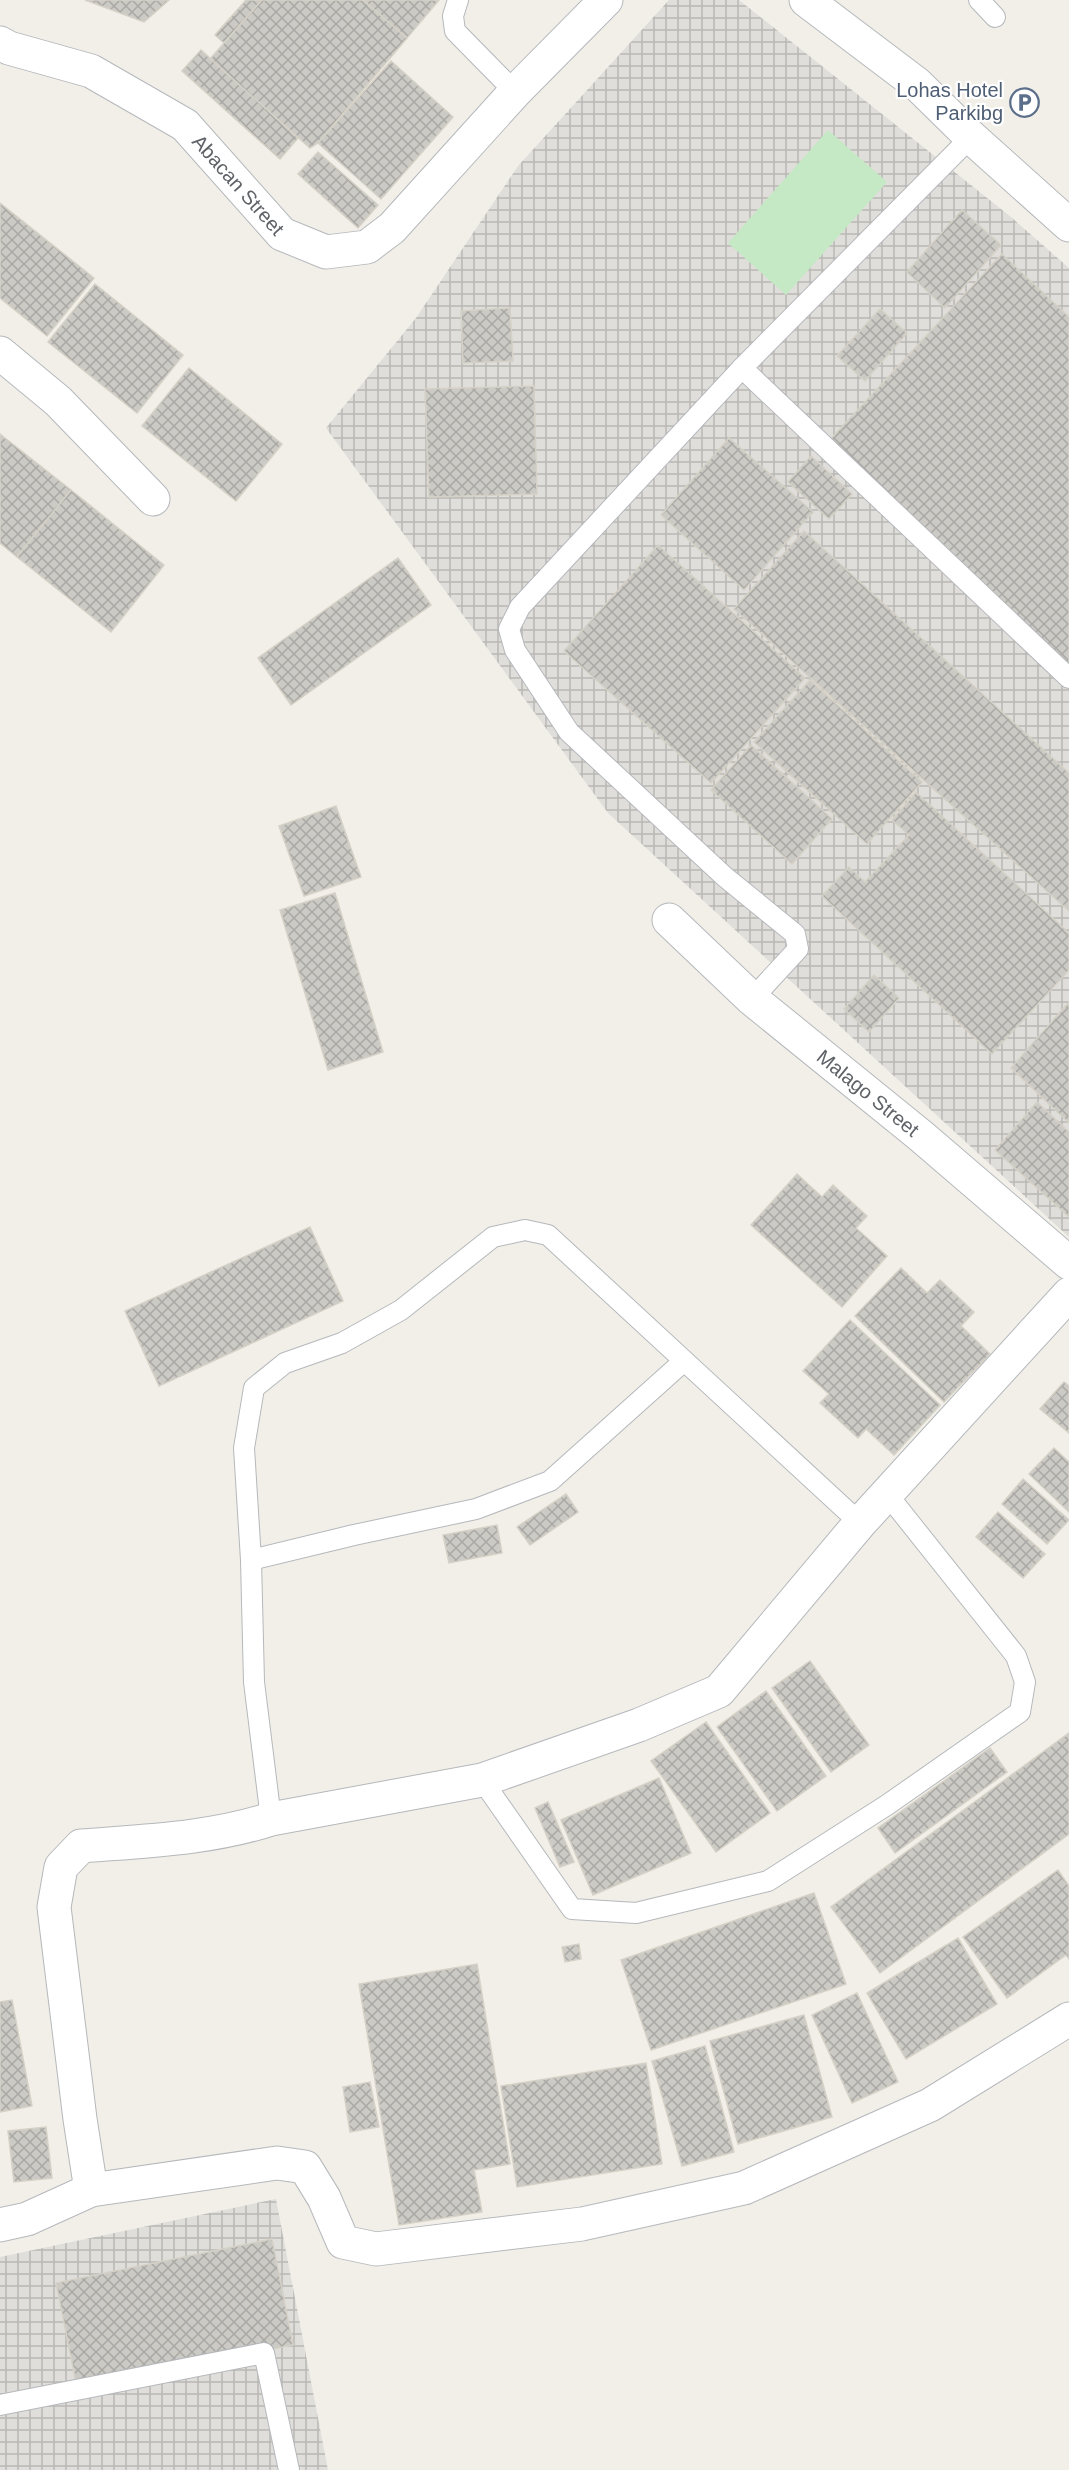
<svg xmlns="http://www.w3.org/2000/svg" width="1069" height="2470" font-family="Helvetica,sans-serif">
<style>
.industrial{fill:url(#industrial-grid)}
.pitch{fill:#c5e8c5}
.building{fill:url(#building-cross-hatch);stroke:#d6d1c6;stroke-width:1.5}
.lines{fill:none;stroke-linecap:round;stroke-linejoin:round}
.lane-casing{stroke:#b5b8bc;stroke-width:22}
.street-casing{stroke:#b5b8bc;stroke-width:35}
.lane{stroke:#fff;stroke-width:20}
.street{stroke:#fff;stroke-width:33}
.labels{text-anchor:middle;stroke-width:4.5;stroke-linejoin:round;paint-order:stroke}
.service-label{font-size:20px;fill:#4e5e75;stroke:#fff;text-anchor:end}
.street-label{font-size:20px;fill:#5f6368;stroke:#fff}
</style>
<defs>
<pattern id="industrial-grid" width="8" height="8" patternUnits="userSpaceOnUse" patternTransform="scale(1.5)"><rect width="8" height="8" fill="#e0deda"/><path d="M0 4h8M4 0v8" fill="none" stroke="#b9b8b5"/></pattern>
<pattern id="building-cross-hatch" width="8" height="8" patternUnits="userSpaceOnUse" patternTransform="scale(1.5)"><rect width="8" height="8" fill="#cccac5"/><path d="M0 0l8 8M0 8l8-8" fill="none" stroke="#a9a8a4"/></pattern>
</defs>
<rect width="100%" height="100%" fill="#f1efe8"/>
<!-- industrial -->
<g class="industrial">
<polygon points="669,0 739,0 1011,217 1069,268 1069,1237 608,813 326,428 416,318 518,166"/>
<polygon points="276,2199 328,2470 0,2470 0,2257"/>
</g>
<!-- pitch -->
<polygon class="pitch" points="828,130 887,182 786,295 728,243"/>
<!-- building -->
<g class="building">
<polygon points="85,0 169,0 144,22"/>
<polygon points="246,0 262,0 224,43 215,35"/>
<polygon points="262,0 363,0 407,38 318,143 310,148 210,59"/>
<polygon points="363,0 439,0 407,38"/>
<polygon points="201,50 298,138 280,159 182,71"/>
<polygon points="391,61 453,117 381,199 318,143"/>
<polygon points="318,152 378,205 358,228 298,174"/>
<polygon points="0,203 94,278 47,336 0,298"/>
<polygon points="962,210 1001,245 945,308 907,272"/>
<polygon points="1002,254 1069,317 1069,670 827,443"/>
<polygon points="95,284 183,355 137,413 48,342"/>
<polygon points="510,308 513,361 463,363 461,311"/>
<polygon points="880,309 907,333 865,381 837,356"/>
<polygon points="189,368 282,444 236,501 142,426"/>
<polygon points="534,386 537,494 429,497 425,389"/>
<polygon points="0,434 71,490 17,557 0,543"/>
<polygon points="729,438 813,512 744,590 661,515"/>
<polygon points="811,456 852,494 829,519 788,482"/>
<polygon points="71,490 164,565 111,632 17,557"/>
<polygon points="804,531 1069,773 1069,911 734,609"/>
<polygon points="658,545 805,678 711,783 564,651"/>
<polygon points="398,558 431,605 291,705 258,658"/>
<polygon points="810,680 922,782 867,844 754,742"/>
<polygon points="751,745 832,819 792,864 711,790"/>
<polygon points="916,792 1069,933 1069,970 992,1054 822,896 849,867 865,882 909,835 892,820"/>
<polygon points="336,806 361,877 304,896 279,826"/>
<polygon points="335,893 383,1052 328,1070 280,910"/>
<polygon points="874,975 899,998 869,1032 844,1009"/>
<polygon points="1069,1002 1069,1123 1011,1068"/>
<polygon points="1037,1102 1069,1132 1069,1217 995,1150"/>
<polygon points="797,1174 822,1197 833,1185 867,1216 856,1228 887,1256 842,1307 751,1225"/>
<polygon points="310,1227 343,1301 159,1386 125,1311"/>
<polygon points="901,1268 927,1293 940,1280 974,1312 961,1326 990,1354 944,1402 855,1316"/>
<polygon points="850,1320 940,1405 894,1455 866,1429 858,1438 820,1403 829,1394 803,1371"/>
<polygon points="1064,1382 1069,1386 1069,1433 1040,1409"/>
<polygon points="1054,1448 1069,1462 1069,1512 1029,1474"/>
<polygon points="1023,1479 1069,1520 1047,1544 1002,1504"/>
<polygon points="566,1494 578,1512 530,1545 517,1527"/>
<polygon points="998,1512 1045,1554 1023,1578 976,1537"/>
<polygon points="497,1525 502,1553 449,1563 443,1535"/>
<polygon points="810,1661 869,1745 831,1772 772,1688"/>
<polygon points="766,1691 826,1776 777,1811 717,1727"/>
<polygon points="706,1722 770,1813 716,1852 651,1761"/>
<polygon points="1069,1733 1069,1834 880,1973 831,1907"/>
<polygon points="990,1748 1007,1772 895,1853 878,1828"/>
<polygon points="659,1778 691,1853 593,1895 561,1820"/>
<polygon points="548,1802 574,1862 560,1867 535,1808"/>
<polygon points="1058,1870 1069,1886 1069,1959 1066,1955 1007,1998 963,1937"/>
<polygon points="814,1893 846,1984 651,2050 621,1960"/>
<polygon points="958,1938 997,2004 906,2059 867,1993"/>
<polygon points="579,1944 581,1959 565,1962 562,1947"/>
<polygon points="477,1964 510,2164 474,2170 482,2212 399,2225 359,1984"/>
<polygon points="857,1993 898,2082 852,2103 812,2015"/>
<polygon points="12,2000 32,2106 0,2112 0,2002"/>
<polygon points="804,2015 832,2117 738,2144 710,2041"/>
<polygon points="705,2046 734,2152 682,2166 652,2061"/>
<polygon points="646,2063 662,2164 517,2187 501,2086"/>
<polygon points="370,2082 379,2127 350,2132 343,2087"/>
<polygon points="46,2127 52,2178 14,2182 8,2131"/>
<polygon points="272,2239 293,2345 77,2388 56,2283"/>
</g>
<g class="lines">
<defs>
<g id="lane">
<polyline points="458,0 453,16 455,31 515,92"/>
<polyline points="979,0 995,17"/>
<polyline points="742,368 1069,678"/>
<polyline points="752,999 798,949 795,934 725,877 569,732 515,650 509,629 520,607 742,368 971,137"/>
<polyline points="251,1560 354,1535 476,1509 550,1481 684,1361"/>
<polyline points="482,1780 572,1909 636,1913 768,1881 887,1805 1020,1712 1025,1682 1016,1656 887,1494"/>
<polyline points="271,1819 254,1682 251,1560 244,1448 254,1388 285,1363 342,1343 401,1310 493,1237 525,1230 548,1235 860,1523"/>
<polyline points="0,2405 264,2353 289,2470"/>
</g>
<g id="street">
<polyline points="806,0 917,84 971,137 1069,225"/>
<path id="s1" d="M0 43 9 48 91 71 185 125 282 234 326 252 367 247 392 228 515 92 606 0"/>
<polyline points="0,353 58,401 153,499"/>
<path id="s2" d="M669 920 752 999 921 1136 1069 1263"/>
<path d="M1069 1294 860 1523 719 1691 639 1725 482 1780 271 1819C210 1839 144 1841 81 1846L61 1867 54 1907 80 2119 91 2190 277 2163 305 2167 324 2198 343 2242 376 2249 582 2224 744 2188 930 2105 1069 2019"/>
<polyline points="0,2225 27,2219 91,2190"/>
</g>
</defs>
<!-- lane casing -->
<use href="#lane" class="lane-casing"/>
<!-- street casing -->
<use href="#street" class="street-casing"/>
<!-- lane -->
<use href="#lane" class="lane"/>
<!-- street -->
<use href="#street" class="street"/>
</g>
<!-- icons -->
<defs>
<symbol id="parking-ring" viewBox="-11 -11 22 22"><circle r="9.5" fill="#fff" stroke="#5c6f8a" stroke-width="1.5"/><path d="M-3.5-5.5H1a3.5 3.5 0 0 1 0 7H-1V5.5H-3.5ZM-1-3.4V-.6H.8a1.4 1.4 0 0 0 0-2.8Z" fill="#5c6f8a"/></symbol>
</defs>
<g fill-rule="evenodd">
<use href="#parking-ring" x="1008" y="86" width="33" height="33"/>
</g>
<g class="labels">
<!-- service labels -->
<g class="service-label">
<text x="1003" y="97">Lohas Hotel<tspan x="1003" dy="23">Parkibg</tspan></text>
</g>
<!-- street labels -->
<g class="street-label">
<text dy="7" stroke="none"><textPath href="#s1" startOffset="284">Abacan Street</textPath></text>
<text dy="7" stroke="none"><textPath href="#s2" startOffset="264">Malago Street</textPath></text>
</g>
</g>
</svg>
